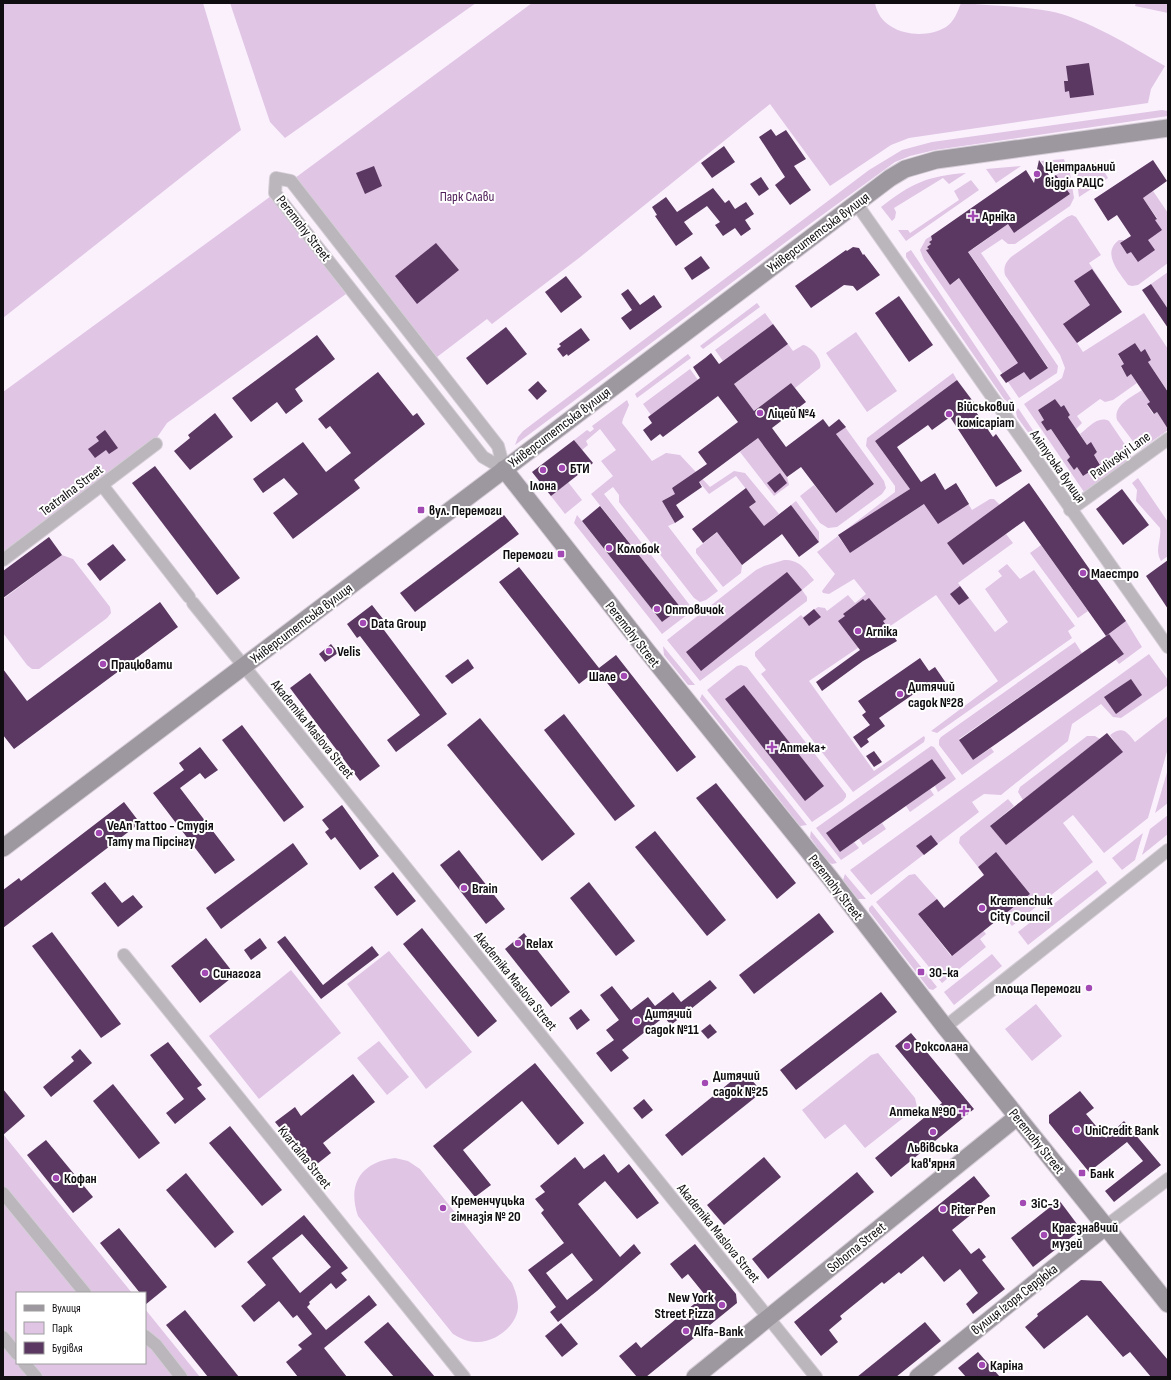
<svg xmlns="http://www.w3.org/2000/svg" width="1171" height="1380" font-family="'Sofia Sans Condensed',sans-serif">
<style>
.green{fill:#e0c5e5}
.building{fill:#5b3861;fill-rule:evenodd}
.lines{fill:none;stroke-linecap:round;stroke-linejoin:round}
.street-casing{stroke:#d5cdd7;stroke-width:14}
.secondary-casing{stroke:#d5cdd7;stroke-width:19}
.street{stroke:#bab6bb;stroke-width:12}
.secondary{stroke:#9d979f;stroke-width:17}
.poi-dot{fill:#a349b4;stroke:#fff;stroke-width:1.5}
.labels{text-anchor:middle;stroke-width:4;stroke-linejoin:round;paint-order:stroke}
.poi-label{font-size:14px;font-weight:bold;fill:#100d10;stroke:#fff;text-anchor:start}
.park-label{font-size:14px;fill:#50205a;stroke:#fff}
.street-label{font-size:14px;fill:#100d10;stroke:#fff}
</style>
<rect width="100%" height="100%" fill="#fbf1fd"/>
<!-- green -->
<g class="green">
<polygon points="3,3 203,3 241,130 3,318"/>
<polygon points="230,3 476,3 285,138 270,122"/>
<path d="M532 3H875C880 34 923 41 946 27 954 22 958 11 961 3H964C992 6 1022 6 1049 11 1086 18 1132 47 1165 66L1151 89 1148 103 909 138 891 145 830 186 770 104 579 258 492 324 487 319 437 357 295 178Z"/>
<polygon points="1136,3 1168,3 1168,13 1135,6"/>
<polygon points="1162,110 1168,111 1168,116 935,150 910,156 895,162 810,224 515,445 518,437 523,431 869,170 902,150 932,142"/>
<polygon points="1064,159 1065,163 1050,174 1041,161"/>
<polygon points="1095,162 1102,168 1108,178 1079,197 1075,164"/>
<polygon points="1021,166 996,183 986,169"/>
<polygon points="1069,167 1074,198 1070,206 1015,244 1008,244 1002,239 981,253 1058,366 1057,373 1019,398 924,260 920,250 926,239 931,236 932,240 929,242 931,244 927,247 929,249 927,250 950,285 961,277 1030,380 1048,367 1018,325 1016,325 1010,317 1012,315 967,250 973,249 1008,224 1014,233 1070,194 1056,175"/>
<path d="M966 173 949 184 943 178 894 208 896 212 895 218 892 221 881 207C912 183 927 176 966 173Z"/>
<polygon points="971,180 979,190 906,241 898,230 908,230 910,233 959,200 954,191"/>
<path d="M1153 191 1168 213V263L1138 285 1132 286 1128 285C1119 272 1101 253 1119 240H1124L1120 243 1127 254 1148 240 1153 222 1157 218 1143 198Z"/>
<polygon points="271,196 346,294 167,423 156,439 3,554 3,392"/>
<path d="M1072 215 1076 217 1101 255 1089 263 1109 293 1064 323 1083 352 1144 313 1168 349 1167 390 1148 362 1151 360 1145 350 1141 352 1135 343 1118 355 1124 364 1121 367 1127 376 1131 374 1137 383 1113 400 1105 402 1100 399 1077 416 1082 423 1076 429 1068 417 1070 415 1064 405 1061 407 1055 399 1038 410 1044 420 1041 422 1047 431 1051 429 1070 457 1067 460 1074 470 1077 467 1083 476 1100 464 1094 455 1097 452 1091 443 1087 445 1080 434C1088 428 1098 415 1109 421L1130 452 1131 457 1128 460 1084 492 1024 404 1062 378 1065 368 1060 355 1005 275C1003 267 1006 262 1011 257L1067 217Z"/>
<polygon points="911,250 1013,402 1008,402 1004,399 906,257 906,253"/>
<polygon points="1168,272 1168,309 1151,284"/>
<polygon points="757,303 760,307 703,349 700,346"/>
<polygon points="765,313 773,324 723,361 715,350"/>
<polygon points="856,332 897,391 867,412 826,353"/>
<path d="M788 344 793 351 803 345C811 346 823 360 820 368L795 388 791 383 754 411 734 384Z"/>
<polygon points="688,354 691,358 637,398 635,394"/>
<polygon points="690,369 698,380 651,415 643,404"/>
<polygon points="953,373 957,380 875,441 910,489 838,536 850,553 956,483 972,510 990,499 994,499 1000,505 947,543 963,564 1006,534 1013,543 958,583 995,632 1008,622 985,589 1002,576 998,571 1007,564 1020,579 1034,570 1075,626 1068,631 1072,638 937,733 931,731 998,681 936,595 809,681 874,771 924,736 925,738 924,742 853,792 761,674 766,670 755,656 755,652 801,615 803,617 818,607 825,608 827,611 848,595 855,603 866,594 854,579 829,594 823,593 822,591 835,574 817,552 895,492 895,486 866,446 867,438"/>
<path d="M1142 390 1150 402 1147 405 1153 414 1157 412 1163 421 1168 417V430L1141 449 1138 448 1117 420C1113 405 1132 397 1142 390Z"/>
<polygon points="627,400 629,405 623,419 622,423 652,461 666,453 680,455 710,487 734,471 745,473 779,514 771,520 779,530 728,547 742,565 741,573 723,587 696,553 696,549 756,502 736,476 709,494 693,474 672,488 681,501 676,504 671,496 662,501 675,523 668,526 718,591 706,600 700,602 694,598 619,502 619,495 613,487 604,494 692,608 692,611 662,634 574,523 577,515 662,622 681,608 591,494 613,476 601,461 616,450 600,429 586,441 588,445 582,450 574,440 587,430 590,432 594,429 592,426"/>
<polygon points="1018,408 1077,496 1072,493 1017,417 1016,412"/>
<polygon points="845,427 884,481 886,488 882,494 837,527 828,528 820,523 800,496 814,485 836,513 874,484 836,434"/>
<polygon points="758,438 787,477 789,485 774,496 740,452"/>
<path d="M1138 478 1168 522V556L1161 561C1154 549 1162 540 1160 528L1136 501 1137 490 1132 483Z"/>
<polygon points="568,482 582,500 565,514 551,496"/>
<polygon points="796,501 819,532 819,542 791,505"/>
<polygon points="1041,545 1088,611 1078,618 1030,553"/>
<polygon points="62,555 73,559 110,607 111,613 107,618 39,669 32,669 27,665 3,633 3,599"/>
<path d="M784 560C800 560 804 568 814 580L802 590 807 597V601L700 681 667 640 756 570 764 566Z"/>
<polygon points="1126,621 1142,647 1119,664 1116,660 1124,654 1109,634"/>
<polygon points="1075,642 1082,653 959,739 973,760 991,748 994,752 962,775 939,745 939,740 941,737"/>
<polygon points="663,646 695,685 688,685 664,655"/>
<polygon points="1149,654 1168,680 1168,685 1162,690 1121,718 1113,717 1101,704 1072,724 1068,741 1001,795 984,794 972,802 979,812 871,895 850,870"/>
<polygon points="741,665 747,667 846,794 846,797 843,801 812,822 707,690 737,666"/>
<polygon points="702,694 807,825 800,826 700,699"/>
<path d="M1168 716V748L1148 818 1104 853 1073 815 1063 823 1093 862 1012 926 1003 915 996 852 978 867 959 843 960 837 1008 799 1014 806 990 826 1006 844 1122 752 1110 735C1123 726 1126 731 1135 742Z"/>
<polygon points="1087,736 1095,736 1100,739 1023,800 1018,792 1020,787"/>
<polygon points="931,746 934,747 956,779 938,792 935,786 946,778 932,759 827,834 840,852 854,842 859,848 841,860 816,828"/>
<polygon points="1168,769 1168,803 1155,813"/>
<polygon points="930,789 934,795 910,812 906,806"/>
<polygon points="1168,815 1168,834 1142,855 1150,829"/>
<polygon points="882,823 886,829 863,845 859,839"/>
<polygon points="811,831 837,863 832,864 827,861 810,837"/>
<polygon points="1143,833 1135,860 1122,870 1112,858"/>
<polygon points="1097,870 1107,883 1028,945 1018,932"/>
<polygon points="845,874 866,899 858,899 843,880"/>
<polygon points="915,874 937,899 918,914 951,956 983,930 986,934 980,939 986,947 942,983 876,902 909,875"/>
<polygon points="872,905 937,987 933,990 929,989 869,911 869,908"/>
<polygon points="389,951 472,1052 426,1089 347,984"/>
<polygon points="992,954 1002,966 954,1005 944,992"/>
<polygon points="291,970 341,1033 259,1099 209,1036"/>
<polygon points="1036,1004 1062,1036 1032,1061 1005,1029"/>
<polygon points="379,1041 409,1077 387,1095 357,1058"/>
<polygon points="878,1053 915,1098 917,1107 865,1148 845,1124 825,1139 802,1110 871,1055"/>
<polygon points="3,1134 132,1293 17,1293 17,1363 145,1363 145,1309 200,1377 3,1377"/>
<path d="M395 1158 408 1161 420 1169 512 1283C515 1290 518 1298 518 1307 517 1326 495 1343 476 1342 467 1342 460 1338 453 1334L358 1216C347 1184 361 1162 395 1158Z"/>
</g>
<!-- building -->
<g class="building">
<polygon points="1089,63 1094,95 1070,98 1069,91 1065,92 1064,81 1068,81 1066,66"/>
<polygon points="771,129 776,136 786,130 806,159 794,166 811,190 790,205 775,185 785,177 759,137"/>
<polygon points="724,146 735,162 712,178 701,163"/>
<polygon points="1039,160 1051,178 1056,175 1070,194 1014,233 1008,224 968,252 1048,368 1030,380 1024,372 1006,383 1000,375 1018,363 959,278 950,285 926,250 929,249 927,247 931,244 929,242 932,240 931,236 1026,170 1034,183"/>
<polygon points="1153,160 1167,181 1143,198 1157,219 1155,220 1162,230 1148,240 1155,250 1138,262 1131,252 1127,254 1120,243 1131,236 1117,215 1108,221 1094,199"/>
<polygon points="374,166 382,186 365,194 356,173"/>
<polygon points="761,177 769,189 759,196 750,184"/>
<polygon points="713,188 725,203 729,200 735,209 746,202 754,214 745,220 751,229 741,236 735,228 723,236 715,225 720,222 707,206 684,222 693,234 676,246 655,216 657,215 652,207 666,197 677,212"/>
<polygon points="436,243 459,270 417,304 395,276"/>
<polygon points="853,247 859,248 863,255 864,254 880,275 857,291 853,286 844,285 811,308 795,286 846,250 847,251"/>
<polygon points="701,256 710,268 692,280 684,268"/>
<polygon points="1092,269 1122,312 1077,343 1063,324 1090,305 1074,281"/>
<polygon points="566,276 582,297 561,313 545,292"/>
<polygon points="1151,284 1168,309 1168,328 1142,290"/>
<polygon points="628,289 640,305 654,295 662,307 630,330 621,318 632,310 621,294"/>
<polygon points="899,296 933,345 909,362 875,313"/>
<polygon points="773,324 788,344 734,384 754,411 791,383 806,402 772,428 786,447 823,419 829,427 839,419 846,427 836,434 874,484 836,513 801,467 787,477 758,438 699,482 702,487 676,505 684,517 675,523 662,501 675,494 672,488 707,464 698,452 738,422 718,396 663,437 660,434 651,441 643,430 652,423 648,417 700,378 693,367 705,358 711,353 719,364"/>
<polygon points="506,327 527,354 487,385 466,358"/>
<polygon points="581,328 590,340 568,356 567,354 563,357 557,349 561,346 559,344"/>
<polygon points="317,335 335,359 295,389 303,401 286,414 277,402 251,422 232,398"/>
<polygon points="1135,343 1141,352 1145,349 1151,360 1148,362 1168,392 1168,429 1157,412 1154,414 1147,404 1150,402 1131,374 1127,377 1121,366 1124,364 1118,354"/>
<polygon points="378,372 413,416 417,413 425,424 354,480 360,488 293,539 273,513 298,494 284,478 263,493 253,479 303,442 326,472 351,453 330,426 326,429 318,419"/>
<polygon points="957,380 975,404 972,406 993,437 996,434 1022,471 996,487 950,417 932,430 928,425 897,447 921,482 935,473 945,490 956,483 969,504 938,524 924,504 850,553 838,535 910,489 875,441"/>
<polygon points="538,381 547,391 537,400 528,390"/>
<polygon points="1055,399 1061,407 1064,405 1070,415 1068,417 1087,445 1091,442 1097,452 1094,455 1100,465 1083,476 1077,467 1074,470 1067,460 1070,457 1051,429 1047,431 1041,422 1044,420 1038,410"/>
<polygon points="215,413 233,437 190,470 174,451 190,438 188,435"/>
<polygon points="105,430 118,448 109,454 106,450 95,458 88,449 99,441 96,437"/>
<polygon points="574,440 593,463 551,496 532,472"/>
<polygon points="155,466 240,578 217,595 132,483"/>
<polygon points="780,473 787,483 775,493 767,483"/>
<polygon points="1029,483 1126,621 1106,636 1024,521 963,565 947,543"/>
<polygon points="746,488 756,502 749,507 764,526 791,505 819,542 799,557 782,534 742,565 717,532 703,543 692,529"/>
<polygon points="1122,489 1149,525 1123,545 1096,509"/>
<polygon points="600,506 681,608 662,622 582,521"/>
<polygon points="504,515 519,534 415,612 400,593"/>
<polygon points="49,537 62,555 3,598 3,571"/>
<polygon points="113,544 126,560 100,581 87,564"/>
<polygon points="1168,560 1168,609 1146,576"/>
<polygon points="519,567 599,668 616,655 696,757 677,772 597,670 579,684 499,582"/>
<polygon points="787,572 802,590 701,671 686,652"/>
<polygon points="960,586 969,598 959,605 950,594"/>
<polygon points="869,598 886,619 883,621 897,641 863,661 822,691 816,682 860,650 838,621 845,616 843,614 863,599 865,601"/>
<polygon points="160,602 178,627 14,749 3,735 3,669 27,701"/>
<polygon points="372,605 383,619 378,622 447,714 396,752 387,740 420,715 360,636 357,638 347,624"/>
<polygon points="814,609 821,617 809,626 803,618"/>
<polygon points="1109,634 1124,654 973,760 959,740"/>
<polygon points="331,644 338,653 325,662 319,654"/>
<polygon points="920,658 929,671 935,667 946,683 937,690 931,682 879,718 885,726 867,739 869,742 861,748 853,737 870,725 862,715 866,712 858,701"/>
<polygon points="468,659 474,668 452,684 445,676"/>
<polygon points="310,673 380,766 360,781 290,688"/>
<polygon points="1131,679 1142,695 1116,714 1104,697"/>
<polygon points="744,685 824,786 805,801 725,699"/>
<polygon points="564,714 635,806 615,821 544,730"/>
<polygon points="480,718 575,834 542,861 447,745"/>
<polygon points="242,725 304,807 284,822 222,740"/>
<polygon points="1107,733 1123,752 1006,845 990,826"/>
<polygon points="200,747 218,770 205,779 200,773 180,788 235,860 215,874 153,793 184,770 179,763"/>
<polygon points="874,751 882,762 874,767 866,756"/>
<polygon points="932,759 946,778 840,852 826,833"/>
<polygon points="716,783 796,883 777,899 696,798"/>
<polygon points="124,802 140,823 3,928 3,890 19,878 21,881"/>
<polygon points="342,805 379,856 360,870 335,837 331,840 325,832 329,829 322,820"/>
<polygon points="655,831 726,920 707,936 635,847"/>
<polygon points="931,835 938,844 924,855 916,846"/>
<polygon points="293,843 308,864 221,929 206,908"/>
<polygon points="459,850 505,909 486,924 440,865"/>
<polygon points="996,852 1030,894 952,956 918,914 937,899 944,908 984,875 978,867"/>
<polygon points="393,872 416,901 397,916 374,887"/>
<polygon points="105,882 122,903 133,895 143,907 118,927 91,893"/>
<polygon points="589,882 635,941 616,956 570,898"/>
<polygon points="819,913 834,932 754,994 739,975"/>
<polygon points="422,928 497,1021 478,1037 403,944"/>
<polygon points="52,932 121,1024 101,1038 32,946"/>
<polygon points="524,933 570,992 551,1007 505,949"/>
<polygon points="285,936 323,985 372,946 379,955 321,999 277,942"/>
<polygon points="206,938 235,975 200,1003 171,966"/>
<polygon points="260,938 267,948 251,960 244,950"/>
<polygon points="710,980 717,988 671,1025 664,1017 622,1050 629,1058 611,1072 596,1053 614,1040 606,1030 619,1020 600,995 612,986 631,1010 648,997 655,1006 673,992 681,1002"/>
<polygon points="881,992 897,1012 796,1090 780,1070"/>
<polygon points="581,1009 590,1020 577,1030 569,1018"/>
<polygon points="710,1024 717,1032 708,1039 701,1031"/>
<polygon points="911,1033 974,1109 891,1177 875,1158 942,1103 895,1046"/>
<polygon points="168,1042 202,1085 197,1088 206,1099 175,1124 166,1113 184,1099 150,1055"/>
<polygon points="80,1049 92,1063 51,1097 43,1087 74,1061 71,1057"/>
<polygon points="535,1063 584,1123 558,1145 522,1101 463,1150 491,1185 475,1197 433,1146"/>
<polygon points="744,1071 762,1092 682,1156 665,1135"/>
<polygon points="353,1074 375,1102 323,1143 331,1153 312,1168 275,1122 295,1107 301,1116"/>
<polygon points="113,1084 160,1143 139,1159 93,1101"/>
<polygon points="3,1089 25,1116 3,1135"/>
<polygon points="1080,1091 1094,1108 1086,1114 1106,1138 1124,1121 1161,1165 1114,1202 1105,1191 1143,1161 1127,1142 1089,1172 1049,1123 1049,1115"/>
<polygon points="644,1099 653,1110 642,1119 633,1108"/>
<polygon points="230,1126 282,1190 262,1206 209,1143"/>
<polygon points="46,1140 93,1197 73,1213 27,1155"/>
<path d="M604 1154 618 1173 629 1164 659 1203 637 1219 605 1181 578 1204 620 1257 634 1244 641 1253 597 1291 558 1322 550 1312 556 1307 528 1270 564 1243 541 1213 544 1210 535 1199 545 1192 540 1186 575 1157 584 1169ZM572 1253 593 1280 567 1300 546 1273Z"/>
<polygon points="764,1157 781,1177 724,1225 707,1205"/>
<polygon points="857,1172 874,1192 768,1279 752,1259"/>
<polygon points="186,1173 234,1232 215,1248 166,1190"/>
<polygon points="974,1176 990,1196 981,1203 983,1205 952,1230 971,1254 979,1248 986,1257 982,1260 1005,1289 973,1314 966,1304 978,1293 960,1269 944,1282 923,1256 901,1274 899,1272 884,1284 882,1282 840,1316 842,1319 829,1330 838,1342 821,1356 794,1322"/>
<polygon points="1059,1200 1077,1224 1078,1232 1033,1267 1011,1238"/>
<path d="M304 1215 348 1268 341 1273 347 1280 336 1289 331 1283 309 1302 310 1304 307 1307 326 1330 369 1295 377 1305 324 1348 347 1377H298L286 1362 302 1349 298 1345 312 1334 297 1315 293 1318 279 1301 254 1322 241 1306 266 1285 247 1262ZM302 1234 331 1267 300 1293 272 1258Z"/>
<polygon points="119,1228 167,1287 145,1305 145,1293 140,1293 100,1243"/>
<polygon points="695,1244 736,1294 737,1303 646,1377 637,1377 619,1356 636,1342 641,1348 705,1295 688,1274 682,1279 670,1264"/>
<polygon points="1081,1280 1101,1281 1168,1360 1168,1377 1151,1377 1130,1352 1123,1357 1087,1315 1044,1349 1025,1327 1038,1316 1037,1314"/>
<polygon points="185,1310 239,1377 208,1377 166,1325"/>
<polygon points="388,1322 435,1377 394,1377 364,1342"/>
<polygon points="925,1322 941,1341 896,1377 857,1377"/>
<polygon points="561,1323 578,1344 562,1357 545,1336"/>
<polygon points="978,1352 1000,1377 966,1377 958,1368"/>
</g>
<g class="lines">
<defs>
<g id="street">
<polygon points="276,178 291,181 498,446 504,469 483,457 275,193"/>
<polyline points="856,203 1168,647"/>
<polyline points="102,485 189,597"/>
<polyline points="1070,510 1168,439"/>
<polyline points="3,560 156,444"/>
<polyline points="193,603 816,1377"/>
<polyline points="124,955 464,1377"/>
<polyline points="945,1027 1168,850"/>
<polyline points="3,1193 85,1293"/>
<polyline points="1106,1226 1168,1179"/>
<polyline points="145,1336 156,1345 181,1377"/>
<polyline points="3,1337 17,1354"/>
<polyline points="24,1363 36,1377"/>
</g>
<g id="secondary">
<polyline points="504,469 647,651 830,878 945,1027 1168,1304"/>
<polyline points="3,848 890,178 905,169 936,160 1168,128"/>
<polyline points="695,1377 1017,1117"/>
<polyline points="918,1377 1106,1226"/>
</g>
</defs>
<!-- street casing -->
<use href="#street" class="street-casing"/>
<!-- secondary casing -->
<use href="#secondary" class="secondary-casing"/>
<!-- street -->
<use href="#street" class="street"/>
<!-- secondary -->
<use href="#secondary" class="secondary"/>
</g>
<!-- markers -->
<g class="poi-dot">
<circle cx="1037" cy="174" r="4"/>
<path d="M971 210h4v4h4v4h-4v4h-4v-4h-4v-4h4z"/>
<circle cx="760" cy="413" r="4"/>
<circle cx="949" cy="414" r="4"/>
<circle cx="562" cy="468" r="4"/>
<circle cx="543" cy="470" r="4"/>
<rect x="417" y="506" width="8" height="8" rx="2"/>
<circle cx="609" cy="548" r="4"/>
<rect x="557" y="550" width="8" height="8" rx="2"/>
<circle cx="1083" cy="573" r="4"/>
<circle cx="657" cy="609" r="4"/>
<circle cx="363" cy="623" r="4"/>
<circle cx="858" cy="631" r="4"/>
<circle cx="329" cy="651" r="4"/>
<circle cx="103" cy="664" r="4"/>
<circle cx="624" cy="676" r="4"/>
<circle cx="900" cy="694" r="4"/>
<path d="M770 741h4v4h4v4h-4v4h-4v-4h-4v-4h4z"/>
<circle cx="99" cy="833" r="4"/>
<circle cx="464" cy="888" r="4"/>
<circle cx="982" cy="908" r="4"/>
<circle cx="518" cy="943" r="4"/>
<rect x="917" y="968" width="8" height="8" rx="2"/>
<circle cx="205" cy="973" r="4"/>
<circle cx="1089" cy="988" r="4"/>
<circle cx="637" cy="1021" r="4"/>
<circle cx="907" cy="1046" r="4"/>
<circle cx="705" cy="1083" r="4"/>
<path d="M962 1105h4v4h4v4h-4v4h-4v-4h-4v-4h4z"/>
<circle cx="1077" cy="1130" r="4"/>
<circle cx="933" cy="1132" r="4"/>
<rect x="1078" y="1169" width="8" height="8" rx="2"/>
<circle cx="56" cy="1178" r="4"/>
<circle cx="1023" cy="1203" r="4"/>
<circle cx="443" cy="1208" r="4"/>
<circle cx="943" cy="1209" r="4"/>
<circle cx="1044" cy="1235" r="4"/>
<circle cx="722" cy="1305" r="4"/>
<circle cx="686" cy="1331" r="4"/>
<circle cx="982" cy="1365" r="4"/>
</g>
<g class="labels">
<!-- poi labels -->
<g class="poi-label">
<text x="1045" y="171">Центральний<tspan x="1045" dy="16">відділ РАЦС</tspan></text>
<text x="982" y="221">Арніка</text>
<text x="957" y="411">Військовий<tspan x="957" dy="16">комісаріат</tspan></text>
<text x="768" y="418">Ліцей №4</text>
<text x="570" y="473">БТИ</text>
<text x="543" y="490" text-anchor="middle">Ілона</text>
<text x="429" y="515">вул. Перемоги</text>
<text x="617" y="553">Колобок</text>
<text x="553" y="559" text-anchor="end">Перемоги</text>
<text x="1091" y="578">Маестро</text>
<text x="665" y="614">Оптовичок</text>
<text x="371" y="628">Data Group</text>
<text x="866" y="636">Arnika</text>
<text x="337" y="656">Velis</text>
<text x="111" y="669">Працювати</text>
<text x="616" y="681" text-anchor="end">Шале</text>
<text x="908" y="691">Дитячий<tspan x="908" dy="16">садок №28</tspan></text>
<text x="780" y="752">Аптека+</text>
<text x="107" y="830">VeAn Tattoo - Студія<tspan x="107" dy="16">Тату та Пірсінгу</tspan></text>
<text x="472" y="893">Brain</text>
<text x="990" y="905">Kremenchuk<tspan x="990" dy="16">City Council</tspan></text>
<text x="526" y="948">Relax</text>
<text x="929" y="977">30-ка</text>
<text x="213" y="978">Синагога</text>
<text x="1081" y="993" text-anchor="end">площа Перемоги</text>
<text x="645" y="1018">Дитячий<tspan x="645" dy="16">садок №11</tspan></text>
<text x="915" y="1051">Роксолана</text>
<text x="713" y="1080">Дитячий<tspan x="713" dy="16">садок №25</tspan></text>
<text x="956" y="1116" text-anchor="end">Аптека №90</text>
<text x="1085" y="1135">UniCredit Bank</text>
<text x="933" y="1152" text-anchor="middle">Львiвська<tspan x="933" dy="16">кав'ярня</tspan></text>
<text x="1090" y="1178">Банк</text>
<text x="64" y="1183">Кофан</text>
<text x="451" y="1205">Кременчуцька<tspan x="451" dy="16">гімназія № 20</tspan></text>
<text x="1031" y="1208">ЗіС-3</text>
<text x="951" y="1214">Piter Pen</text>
<text x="1052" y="1232">Краєзнавчий<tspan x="1052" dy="16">музей</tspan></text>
<text x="714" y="1302" text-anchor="end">New York<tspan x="714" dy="16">Street Pizza</tspan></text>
<text x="694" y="1336">Alfa-Bank</text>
<text x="990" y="1370">Каріна</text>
</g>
<!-- park labels -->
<g class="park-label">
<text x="467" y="201">Парк Слави</text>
</g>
<!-- street labels -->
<g class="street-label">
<text transform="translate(304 228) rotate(52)" y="5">Peremohy Street</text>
<text transform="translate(818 232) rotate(-37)" y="5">Університетська вулиця</text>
<text transform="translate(559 427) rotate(-37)" y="5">Університетська вулиця</text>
<text transform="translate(1120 455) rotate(-36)" y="5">Pavlivskyi Lane</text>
<text transform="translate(1058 466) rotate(55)" y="5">Алітуська вулиця</text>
<text transform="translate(71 490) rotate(-37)" y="5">Teatralna Street</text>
<text transform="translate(301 623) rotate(-37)" y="5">Університетська вулиця</text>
<text transform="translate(633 634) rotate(52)" y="5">Peremohy Street</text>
<text transform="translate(313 729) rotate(51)" y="5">Akademika Maslova Street</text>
<text transform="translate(836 887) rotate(52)" y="5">Peremohy Street</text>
<text transform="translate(516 981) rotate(51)" y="5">Akademika Maslova Street</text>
<text transform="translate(1037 1141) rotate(51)" y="5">Peremohy Street</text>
<text transform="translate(305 1157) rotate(51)" y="5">Kvartalna Street</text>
<text transform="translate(719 1233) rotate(51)" y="5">Akademika Maslova Street</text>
<text transform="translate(856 1247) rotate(-39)" y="5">Soborna Street</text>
<text transform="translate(1014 1299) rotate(-38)" y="5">вулиця Ігоря Сердюка</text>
</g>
</g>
<!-- border -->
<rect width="1171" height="1380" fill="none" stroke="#100d10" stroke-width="8"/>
<!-- legend -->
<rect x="16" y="1292" width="130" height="72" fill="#ffffff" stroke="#9f9e9f"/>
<rect x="24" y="1305" width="20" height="6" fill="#9d979f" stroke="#9f9e9f"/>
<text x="52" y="1312" font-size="12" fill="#100d10">Вулиця</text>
<rect x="24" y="1322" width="20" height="12" fill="#e0c5e5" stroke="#9f9e9f"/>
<text x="52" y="1332" font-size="12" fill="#100d10">Парк</text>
<rect x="24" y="1342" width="20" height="12" fill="#5b3861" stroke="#9f9e9f"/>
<text x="52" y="1352" font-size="12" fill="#100d10">Будівля</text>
</svg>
